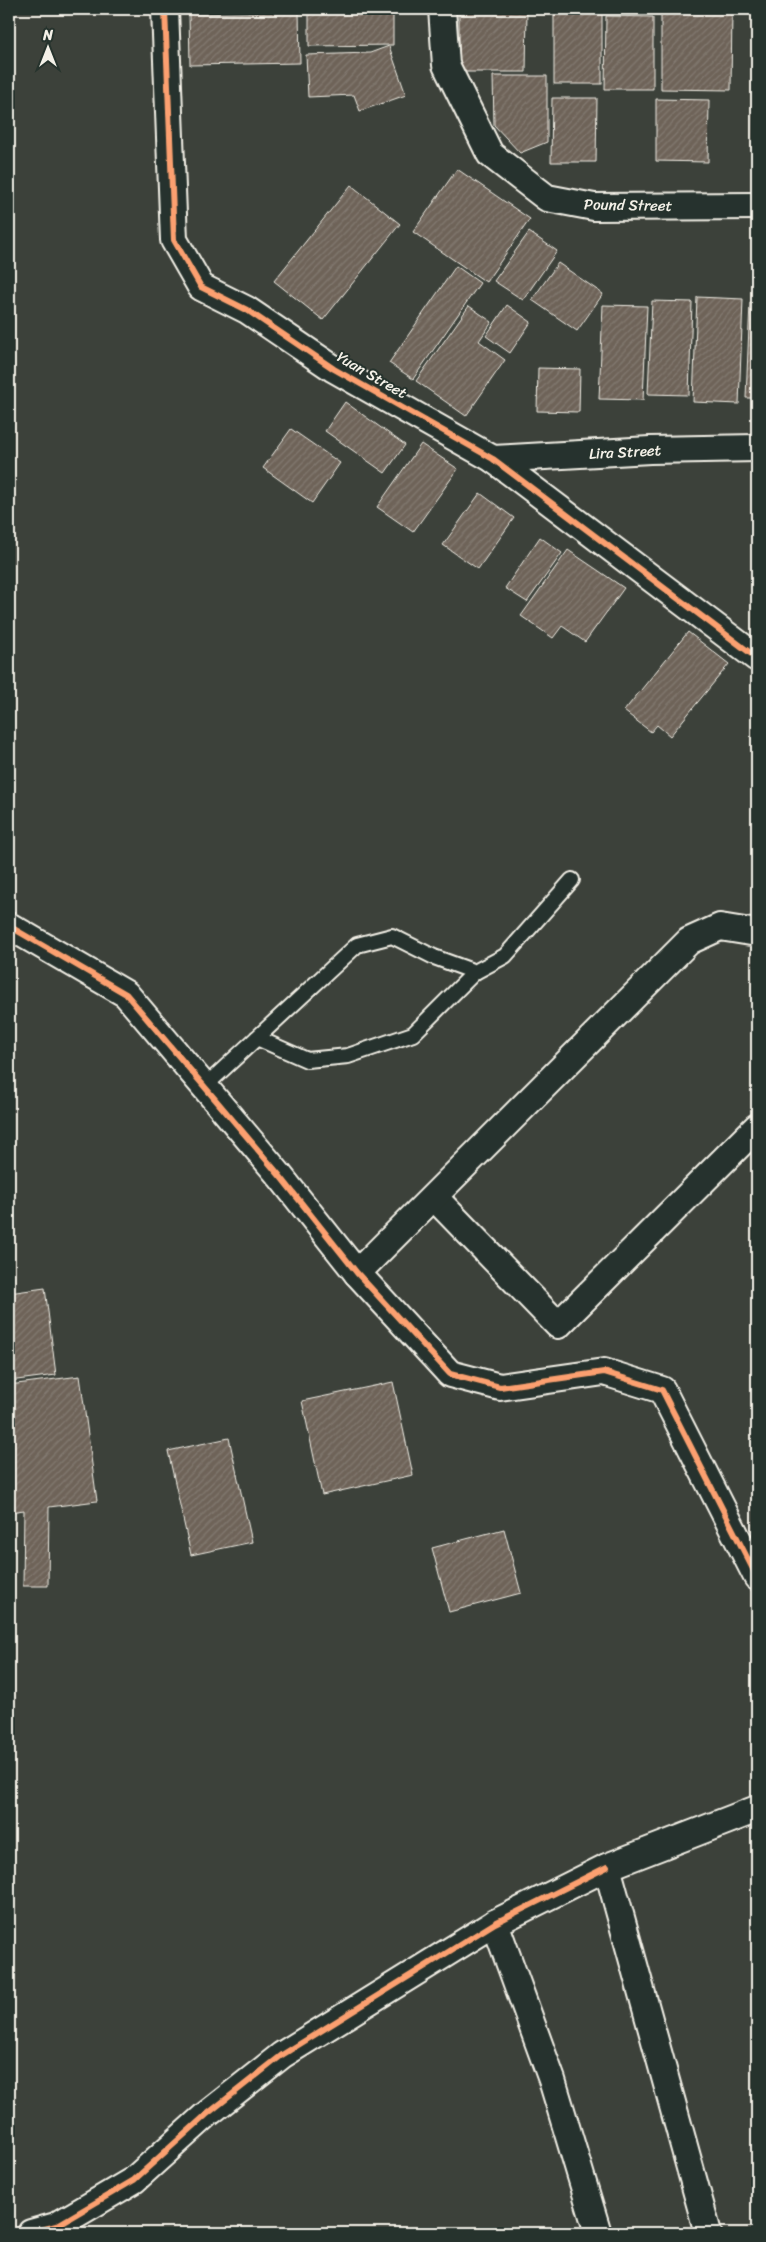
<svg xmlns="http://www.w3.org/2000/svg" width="766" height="2242" font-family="Sriracha,sans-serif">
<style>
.building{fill:url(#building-hatch);stroke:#f4f1e8}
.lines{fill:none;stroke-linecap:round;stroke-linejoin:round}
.service-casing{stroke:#f4f1e8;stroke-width:18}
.minor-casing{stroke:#f4f1e8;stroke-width:30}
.service{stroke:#26332d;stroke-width:14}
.minor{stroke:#26332d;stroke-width:26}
.cycleway-casing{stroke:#26332d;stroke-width:9}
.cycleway{stroke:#fca06f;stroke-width:6}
.labels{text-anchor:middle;stroke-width:4;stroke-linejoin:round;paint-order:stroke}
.street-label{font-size:15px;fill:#f4f1e8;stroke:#26332d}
</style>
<defs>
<pattern id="building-hatch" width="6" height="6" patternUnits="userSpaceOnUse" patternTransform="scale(1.25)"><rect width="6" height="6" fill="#6e6359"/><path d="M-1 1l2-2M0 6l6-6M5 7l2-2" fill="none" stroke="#837a71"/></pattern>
</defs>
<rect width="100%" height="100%" fill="#3c413a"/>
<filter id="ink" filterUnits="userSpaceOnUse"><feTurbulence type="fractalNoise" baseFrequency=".02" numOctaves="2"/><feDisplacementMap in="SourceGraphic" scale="10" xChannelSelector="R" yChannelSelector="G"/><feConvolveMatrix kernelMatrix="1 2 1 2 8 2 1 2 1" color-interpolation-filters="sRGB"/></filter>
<g filter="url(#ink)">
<!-- building -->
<g class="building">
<polygon points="309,9 393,9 393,45 309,46"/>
<polygon points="459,9 527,9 526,72 459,72"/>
<rect x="554" y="9" width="48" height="75"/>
<polygon points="661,9 732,9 731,90 661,89"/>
<polygon points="753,9 757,9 757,83 755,83"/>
<polygon points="299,12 300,63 190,65 189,14"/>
<polygon points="606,16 653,17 653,89 605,89"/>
<polygon points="389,46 406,95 360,111 354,95 308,97 306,55 370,53"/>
<polygon points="493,76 547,76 547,142 520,153 494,125"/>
<polygon points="552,98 597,98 596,162 551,162"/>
<polygon points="656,99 709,100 708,162 656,161"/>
<polygon points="754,109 757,109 757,163 755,163"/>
<polygon points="457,169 530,219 486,282 413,232"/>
<polygon points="351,185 400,224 323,320 274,281"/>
<polygon points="529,232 557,251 523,300 494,281"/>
<polygon points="558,263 603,294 577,331 532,300"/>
<polygon points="456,266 480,283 413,379 389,363"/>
<polygon points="697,297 743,299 739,404 693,402"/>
<polygon points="652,301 692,302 689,395 648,394"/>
<polygon points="750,302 757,302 757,398 746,398"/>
<polygon points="507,305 531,322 510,353 486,336"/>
<polygon points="603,305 647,306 643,400 599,399"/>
<polygon points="469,306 492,322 479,341 505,360 466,416 416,381"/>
<polygon points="538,368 580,369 579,412 537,411"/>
<polygon points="345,402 405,445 385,473 325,431"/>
<polygon points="291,429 340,463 312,503 263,468"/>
<polygon points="421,444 458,469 413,532 377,507"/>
<polygon points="480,493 514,518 478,569 443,545"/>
<polygon points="540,537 562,553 527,602 505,588"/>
<polygon points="568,550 624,588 585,642 562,626 553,638 521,616"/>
<polygon points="688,632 729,664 670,736 657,725 651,732 624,711"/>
<polygon points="45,1288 56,1375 9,1381 9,1293"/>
<polygon points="80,1376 97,1501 49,1507 48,1586 23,1586 24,1510 10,1512 9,1505 9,1385"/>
<polygon points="393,1382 413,1475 322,1495 302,1401"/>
<polygon points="229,1438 252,1542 191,1555 168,1451"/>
<polygon points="504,1529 521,1593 449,1612 432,1548"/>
</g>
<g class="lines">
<defs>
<g id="service">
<polyline points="257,1038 307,1060 348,1056 413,1034 475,972"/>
<polyline points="204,1087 357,945 392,936 434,957 475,972 505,956 572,880"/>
</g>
<g id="minor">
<polyline points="165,9 174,240 201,287 247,310 334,369 493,459 757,658"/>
<polyline points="442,9 446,65 490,154 547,198 594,207 757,206"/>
<polyline points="493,459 650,450 757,448"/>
<polyline points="9,926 126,994 280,1176 357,1273 450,1374 500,1387 604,1372 662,1390 757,1577"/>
<polyline points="434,1197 558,1325 757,1127"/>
<polyline points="357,1273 689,941 720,927 757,933"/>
<polyline points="495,1923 552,2080 598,2233"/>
<polyline points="31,2233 56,2226 134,2180 206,2115 282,2055 495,1923 607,1867"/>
<polyline points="708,2233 607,1867 757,1809"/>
</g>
</defs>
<!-- service casing -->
<use href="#service" class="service-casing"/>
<!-- minor casing -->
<use href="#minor" class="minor-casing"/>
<!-- service -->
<use href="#service" class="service"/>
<!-- minor -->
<use href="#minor" class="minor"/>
<defs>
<g id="cycleway">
<polyline points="165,9 174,240 201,287 247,310 334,369 493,459 757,658"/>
<polyline points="9,926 126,994 280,1176 357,1273 450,1374 500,1387 604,1372 662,1390 757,1577"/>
<polyline points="31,2233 56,2226 134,2180 206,2115 282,2055 495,1923 607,1867"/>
</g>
</defs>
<!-- cycleway casing -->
<use href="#cycleway" class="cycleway-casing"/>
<!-- cycleway -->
<use href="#cycleway" class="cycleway"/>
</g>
</g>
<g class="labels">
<!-- street labels -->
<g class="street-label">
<text transform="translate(628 205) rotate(1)" y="5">Pound Street</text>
<text transform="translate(372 375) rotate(30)" y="5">Yuan Street</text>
<text transform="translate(625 452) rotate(-3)" y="5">Lira Street</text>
</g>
</g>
<!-- margin -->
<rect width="766" height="2242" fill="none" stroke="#26332d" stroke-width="30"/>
<rect x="15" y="15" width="736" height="2212" fill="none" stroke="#f4f1e8" stroke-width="2" filter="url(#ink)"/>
<!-- north arrow -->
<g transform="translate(48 48)" stroke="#26332d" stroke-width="4" paint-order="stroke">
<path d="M0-4L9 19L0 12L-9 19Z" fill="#f4f1e8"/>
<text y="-8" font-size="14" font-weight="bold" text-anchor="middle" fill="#f4f1e8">N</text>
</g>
</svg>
